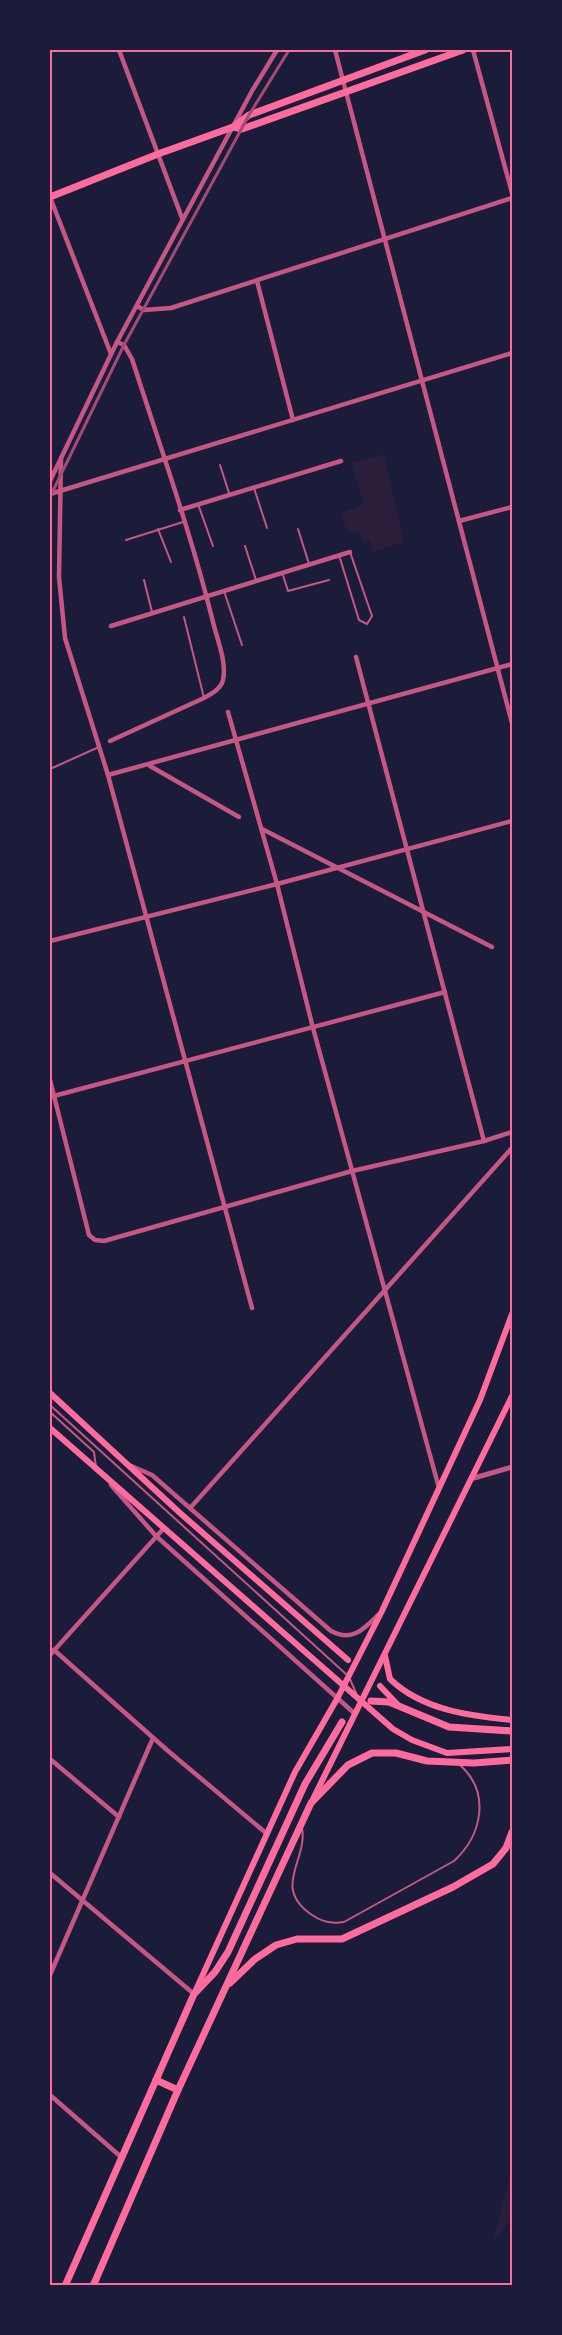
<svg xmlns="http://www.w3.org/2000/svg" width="562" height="2335" font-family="Montserrat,sans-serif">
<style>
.green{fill:#2a1e3b}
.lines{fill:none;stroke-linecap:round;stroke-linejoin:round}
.service{stroke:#c65784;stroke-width:2}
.minor{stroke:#c65784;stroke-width:4.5}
.tertiary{stroke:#c65784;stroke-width:5}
.secondary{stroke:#ff6b9d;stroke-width:6}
.primary{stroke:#ff6b9d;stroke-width:7}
.rail{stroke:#a44b75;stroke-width:3}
.neatline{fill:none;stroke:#ff6b9d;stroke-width:2}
</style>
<rect width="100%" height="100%" fill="#1b1b3a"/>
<!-- green -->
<g class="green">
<polygon points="384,454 404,542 373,552 370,540 362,541 360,531 348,533 340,514 364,504 351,463"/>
<polygon points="512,2169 512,2218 492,2244"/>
</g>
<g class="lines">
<!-- service -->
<g class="service">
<polyline points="220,465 229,493"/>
<polyline points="254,488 267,528"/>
<polyline points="198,504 213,546"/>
<polyline points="158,529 171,562"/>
<polyline points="298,529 309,564"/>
<polyline points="126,540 183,522"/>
<polyline points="245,546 256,580"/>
<polyline points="339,555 359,620 367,624 372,616 350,552"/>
<polyline points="282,572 288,591 329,580"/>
<polyline points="144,580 152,612"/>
<polyline points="224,591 242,645"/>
<polyline points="184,617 204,698"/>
<polyline points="50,769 99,747"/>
<polyline points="50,1405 347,1675"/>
<polyline points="50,1412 94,1452 96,1467"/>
<polyline points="350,1679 356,1693"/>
<path d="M302 1828C308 1861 271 1887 312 1915 322 1922 333 1924 344 1922L454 1861C482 1835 491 1793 460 1765"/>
</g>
<!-- minor -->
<g class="minor">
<polyline points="119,50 182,218"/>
<polyline points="335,50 512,723"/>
<polyline points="473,50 512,193"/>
<polyline points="50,197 111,354"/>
<polyline points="257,281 293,420"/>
<polyline points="137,306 144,310 171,308 512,198"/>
<polyline points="61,458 59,577 65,638 108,775 252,1308"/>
<polyline points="50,481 117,342 252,91 277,50"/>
<polyline points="50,494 512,353"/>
<polyline points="180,510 341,461"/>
<polyline points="459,521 512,507"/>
<polyline points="111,626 350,552"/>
<polyline points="356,657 484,1141"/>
<polyline points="228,712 277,884 313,1028 439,1488"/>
<path d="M110 741 204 698C211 694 221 689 223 680 227 662 217 639 213 622 191 533 160 446 132 359L124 345 117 342"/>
<polyline points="150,766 239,817"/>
<polyline points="108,775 512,664"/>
<polyline points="262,829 492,947"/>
<polyline points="50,941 277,884 512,821"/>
<polyline points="50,1080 89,1235 95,1240 104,1241 352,1171 484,1141 512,1132"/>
<polyline points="50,1097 445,992"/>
<path d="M129 1465 152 1475 331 1631C352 1642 363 1630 378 1615"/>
<polyline points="111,1485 156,1536 354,1713"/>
<polyline points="191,1507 512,1148"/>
<polyline points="54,1650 167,1750 266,1833"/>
<polyline points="50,1655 164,1528"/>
<polyline points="50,1759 119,1817"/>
<polyline points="50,1873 194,1994"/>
<polyline points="50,1975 153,1738"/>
<polyline points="50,2095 120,2156"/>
</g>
<!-- tertiary -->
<polyline class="tertiary" points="474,1478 512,1467"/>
<!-- secondary -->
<g class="secondary">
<polyline points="50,1393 180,1513 348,1660"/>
<polyline points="50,1428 393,1729 412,1740 447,1753 512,1749"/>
<path d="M385 1656 390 1679C422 1710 470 1716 512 1720"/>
<polyline points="380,1686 398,1705"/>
<polyline points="313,1799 512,1396"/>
<polyline points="195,1992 295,1772 337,1699 382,1611 480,1400 512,1314"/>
</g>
<!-- primary -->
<g class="primary">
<polyline points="233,127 242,129 463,50"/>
<polyline points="50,197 158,154 233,127 249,115 425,50"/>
<polyline points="371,1701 389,1702 449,1727 512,1731"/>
<polyline points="230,1983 255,1959 276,1945 297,1939 342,1939 453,1887 493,1864 506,1848 512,1832"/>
<polyline points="156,2080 178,2090"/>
<polyline points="65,2286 194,1994 215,1972 228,1952 305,1784 342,1722"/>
<polyline points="93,2286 178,2090 311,1803 348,1765 372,1753 396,1753 427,1761 474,1763 512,1760"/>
</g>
<!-- rail -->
<polyline class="rail" points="50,497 124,345 249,115 289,50"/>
</g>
<!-- border -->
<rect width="562" height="2335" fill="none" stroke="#1b1b3a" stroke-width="102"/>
<rect x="51" y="51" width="460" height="2233" class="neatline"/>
</svg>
